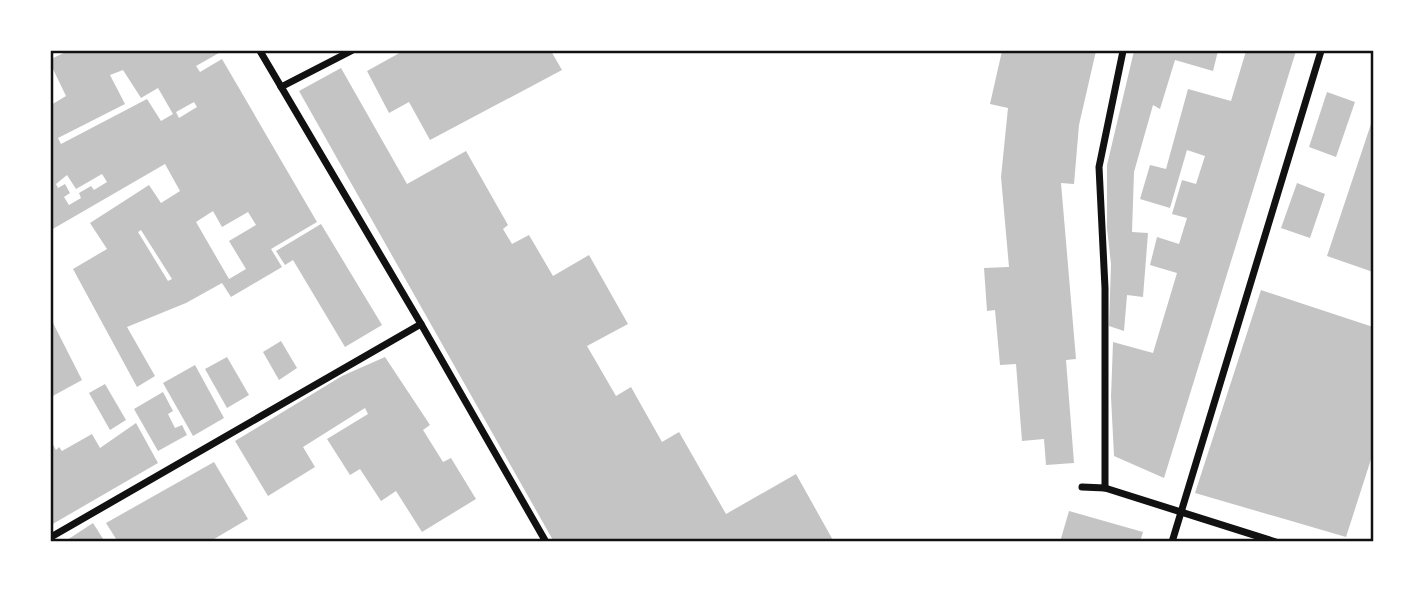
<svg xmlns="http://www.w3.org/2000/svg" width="1424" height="593" font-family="'Noto Serif',serif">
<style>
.building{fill:#c4c4c4;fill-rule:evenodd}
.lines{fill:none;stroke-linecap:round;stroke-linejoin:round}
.minor{stroke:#111;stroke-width:7}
.neatline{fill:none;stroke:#111;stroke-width:2.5}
</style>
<rect width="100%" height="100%" fill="#fff"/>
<!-- building -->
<g class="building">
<path d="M68 51H217L219 53 196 66 200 72 222 59 317 222 271 249 282 267 231 297 222 283 186 303 127 327 155 376 137 387 73 269 107 249 90 223 149 185 161 203 180 191 165 164 51 230V105L66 96 51 65V59ZM123 70 141 98 158 88 173 114 161 121 147 99 61 144 58 138 125 104 110 75ZM194 102 197 107 179 118 176 112ZM102 174 107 182 94 190 91 186 79 193 81 198 69 205 64 197 70 193 65 184 58 188 56 184 67 175 76 189ZM213 211 222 227 248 212 256 225 229 241 246 269 229 279 196 222ZM141 230 172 279 168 281 138 232Z"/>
<polygon points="403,51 551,51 562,70 430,140 409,102 389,113 367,71"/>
<polygon points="1002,51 1096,51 1079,125 1074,184 1061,183 1076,359 1066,360 1074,463 1046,465 1044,439 1022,441 1016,364 1000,365 995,310 987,311 984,268 1009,267 1001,177 1008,108 990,104"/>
<polygon points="1134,51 1218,51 1213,71 1175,60 1160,109 1153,105 1134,172 1132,232 1148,233 1143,297 1127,295 1124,331 1109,326 1111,264 1107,228 1107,165"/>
<polygon points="1246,51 1296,51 1164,478 1114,456 1111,397 1113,342 1153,353 1177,273 1150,265 1157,237 1179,244 1187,218 1172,214 1182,180 1196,184 1205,156 1187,150 1170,208 1140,199 1150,165 1166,169 1188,89 1231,101"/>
<polygon points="341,68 407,184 466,151 508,225 503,229 512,244 529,235 553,276 589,255 628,324 587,346 616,396 631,387 662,442 679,432 726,514 796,474 834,542 554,542 299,91"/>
<polygon points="1327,92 1355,102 1336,157 1309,147"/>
<polygon points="1373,118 1373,272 1327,256"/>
<polygon points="1297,183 1325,194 1310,238 1281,228"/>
<polygon points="321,224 382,325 345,347 293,260 285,265 276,251"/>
<polygon points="1261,290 1373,327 1373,453 1346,537 1195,493"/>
<polygon points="51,319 82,380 51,397"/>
<polygon points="281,341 297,368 279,380 263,352"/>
<polygon points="227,357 249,395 227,408 205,369"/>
<polygon points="385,357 430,425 423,430 443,462 451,458 476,499 422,532 396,491 381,501 360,469 350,475 327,439 368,414 365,408 303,447 315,467 268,496 235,441 342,376"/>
<polygon points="195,365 224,418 193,436 163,383"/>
<polygon points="105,384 126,420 110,430 89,393"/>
<polygon points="163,392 173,411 168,414 175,428 182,425 187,435 158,451 134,409"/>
<polygon points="136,423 158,463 51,525 51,441 56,450 59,447 62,451 92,434 100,448"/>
<polygon points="214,462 248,519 209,542 118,542 106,523"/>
<polygon points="1069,511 1143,532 1140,542 1060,542"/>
<polygon points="93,523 105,542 64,542"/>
</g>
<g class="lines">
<!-- minor -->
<g class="minor">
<polyline points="260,51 421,324 546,542"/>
<polyline points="281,87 351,51"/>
<polyline points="1082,487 1105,488 1276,542"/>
<polyline points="1105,488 1105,288 1099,167 1123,51"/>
<polyline points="51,537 421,324"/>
<polyline points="1172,542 1321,51"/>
</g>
</g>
<!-- border -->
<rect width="1424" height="593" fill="none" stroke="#ffffff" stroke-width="105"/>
<rect x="52" y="52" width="1320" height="488" class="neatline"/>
</svg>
